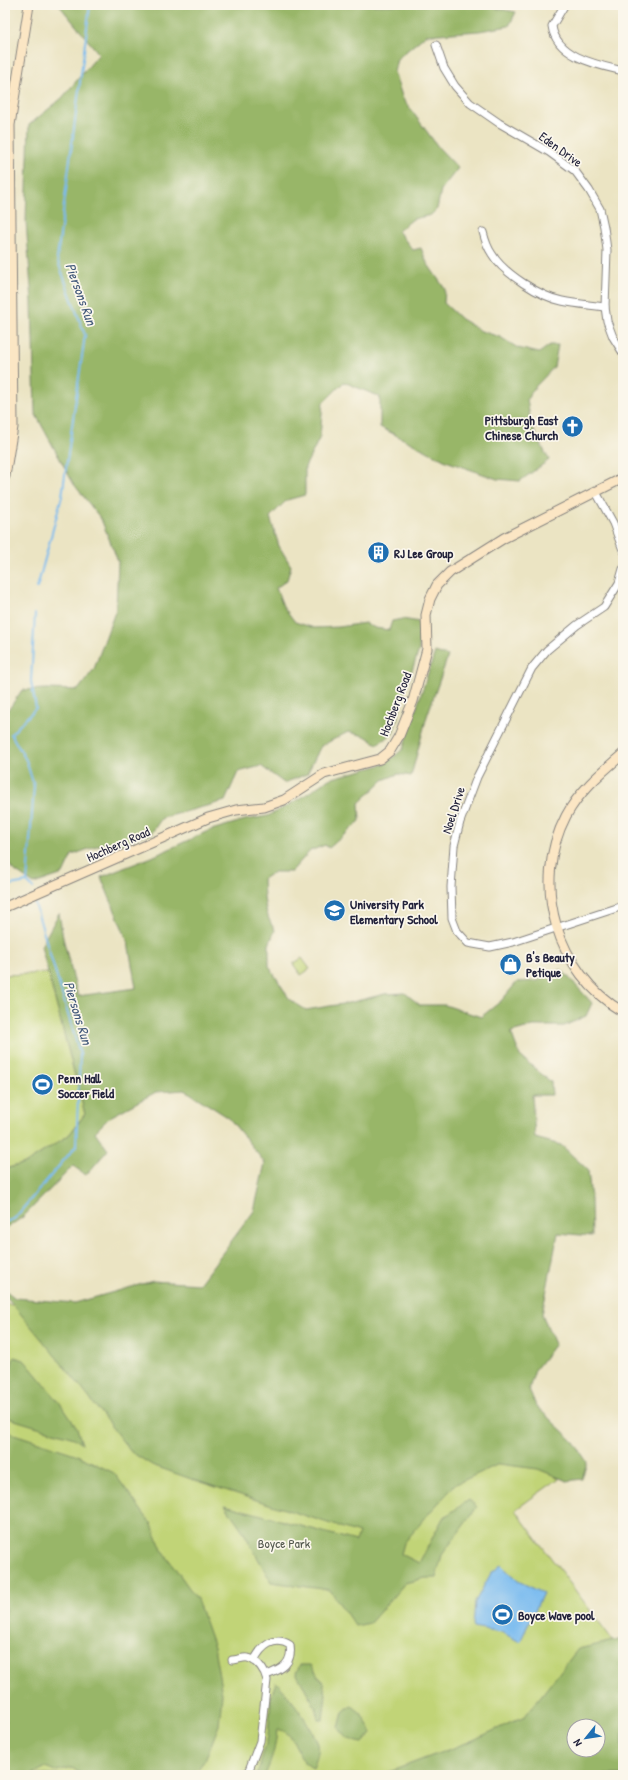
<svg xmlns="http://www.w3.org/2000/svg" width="628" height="1780" font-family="'Patrick Hand',sans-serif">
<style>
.green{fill:#c1d477;stroke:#727b59;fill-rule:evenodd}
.forest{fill:#98b668;stroke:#5d6c52;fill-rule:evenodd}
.water{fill:#7bbcef;stroke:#4e6f95}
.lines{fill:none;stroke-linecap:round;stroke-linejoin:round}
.stream{stroke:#7bbcef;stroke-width:2}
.street-casing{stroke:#86837f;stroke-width:9}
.secondary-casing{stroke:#86837f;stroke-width:11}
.street{stroke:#fff;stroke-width:7}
.secondary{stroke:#fbe6c4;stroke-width:9}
.labels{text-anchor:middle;stroke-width:3.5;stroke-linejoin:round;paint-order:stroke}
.street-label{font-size:13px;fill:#22223b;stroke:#fbf7ec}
.poi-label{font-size:13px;font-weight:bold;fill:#22223b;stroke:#fbf7ec;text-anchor:start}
.park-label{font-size:13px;fill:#52574d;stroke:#fbf7ec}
.water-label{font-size:14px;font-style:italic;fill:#41587a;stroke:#fbf7ec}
</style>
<rect width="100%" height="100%" fill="#fbf7ec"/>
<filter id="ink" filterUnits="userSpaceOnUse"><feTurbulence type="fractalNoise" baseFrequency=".025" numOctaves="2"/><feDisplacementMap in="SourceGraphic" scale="8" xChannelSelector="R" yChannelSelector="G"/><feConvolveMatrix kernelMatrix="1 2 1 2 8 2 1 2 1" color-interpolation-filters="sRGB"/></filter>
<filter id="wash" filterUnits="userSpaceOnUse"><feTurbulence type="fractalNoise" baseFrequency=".012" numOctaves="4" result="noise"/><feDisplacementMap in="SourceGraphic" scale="16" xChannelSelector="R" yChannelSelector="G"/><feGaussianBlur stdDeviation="0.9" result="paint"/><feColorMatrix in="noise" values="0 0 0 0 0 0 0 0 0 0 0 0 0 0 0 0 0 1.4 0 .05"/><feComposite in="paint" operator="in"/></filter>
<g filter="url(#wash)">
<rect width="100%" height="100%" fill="#ebe4c3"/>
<!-- green -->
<g class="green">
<polygon points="302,958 310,969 301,975 293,964"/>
<polygon points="48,973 85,1114 69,1135 26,1163 5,1169 5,975"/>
<path d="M5 1303 579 1464 515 1510 623 1654V1775H5ZM574 1726H598V1750H574Z"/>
</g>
<!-- forest -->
<g class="forest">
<polygon points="59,5 494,5 495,8 516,12 509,26 479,31 426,35 397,59 394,72 403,99 439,148 458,168 441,190 437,209 431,215 413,219 398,231 413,250 421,248 427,263 445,289 444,303 461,319 481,331 500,337 518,348 539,353 550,345 558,345 554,367 535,387 527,399 531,425 549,460 520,481 497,479 446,461 380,427 380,397 344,382 323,403 320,437 305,467 305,495 287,500 270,517 279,546 291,566 287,580 276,588 283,606 295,622 314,628 339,627 365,623 375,628 389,630 392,621 402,619 420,622 419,650 404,694 393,734 377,744 365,736 348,732 321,746 307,774 284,783 261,766 238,772 225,801 162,818 150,835 136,836 125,845 108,842 72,855 63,874 34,884 12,869 5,856 5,715 22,690 48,689 78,690 94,669 116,609 118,561 101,519 73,483 35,413 32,302 26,221 29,125 62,98 99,54"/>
<polygon points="5,238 6,384 5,393"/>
<path d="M435 652 448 656 427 716 411 776 398 774 383 780 359 803 360 821 329 848 325 845 310 851 291 872H274L263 879C264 898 264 915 275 930L269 945V966L290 1000 306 1010 348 1003 385 994 405 993 420 1005H445L481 1017 501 1001 517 982 537 981 561 969 592 1003 586 1016 564 1026H533L511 1032 520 1056 551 1082 552 1095H532L535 1138 561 1145 588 1170 591 1200 592 1236 558 1233 542 1314 555 1344 535 1370 529 1389 536 1406 574 1442 587 1462 582 1479 567 1481 538 1469 499 1464 456 1484 431 1511 404 1543 401 1554 419 1563 443 1518 469 1500 477 1507 442 1555 436 1578H425L405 1583 370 1623 355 1626 330 1590 271 1582 243 1531 225 1505 356 1541 359 1533 194 1480 152 1465 131 1452 76 1381 5 1295V1290L15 1298 75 1303 153 1281 199 1284 254 1211 265 1163 229 1118 185 1090 156 1092 110 1117 95 1132 108 1150 86 1175 73 1166 23 1217 5 1229V1169L26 1163 69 1135 85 1114 41 946 59 913 63 938 78 996 136 988 128 942 101 877 152 857 208 831 245 820 268 816 301 798 329 779 385 764 403 749Z"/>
<polygon points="14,1357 24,1360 60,1403 77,1428 82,1444 74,1438 5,1417 5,1381 8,1378"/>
<polygon points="5,1431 75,1454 114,1473 152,1525 162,1550 197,1599 214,1647 222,1694 219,1725 205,1760 193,1775 83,1775 72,1768 57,1772 46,1767 31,1775 5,1775"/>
<path d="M623 1639V1775H381L469 1742 525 1716 578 1649ZM574 1726H598V1750H574Z"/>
<polygon points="300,1665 311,1665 322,1681 326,1694 323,1720 318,1720 315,1706 296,1673"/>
<path d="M276 1682C289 1695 312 1726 318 1744 320 1750 316 1761 313 1768 295 1761 297 1729 277 1730 275 1749 273 1757 265 1775H257L268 1737 271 1697Z"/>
<path d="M351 1705 361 1713 372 1733 363 1743C351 1741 345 1738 339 1728L343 1712Z"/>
</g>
<!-- water -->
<polygon class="water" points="501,1565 518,1581 543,1593 520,1642 501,1632 473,1627 475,1602 491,1573"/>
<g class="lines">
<!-- stream -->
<g class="stream">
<polyline points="37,588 62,496 85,335 57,259 90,5"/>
<polyline points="5,886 27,882"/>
<polyline points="33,888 27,882 34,786 26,760 11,734 36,708 31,681 35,614"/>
<polyline points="5,1222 14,1219 76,1146 80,1054 35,904"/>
</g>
</g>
</g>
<g filter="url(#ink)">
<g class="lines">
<defs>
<g id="street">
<path d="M564 6 552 26C556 57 598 65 623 71"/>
<polyline points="436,45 444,68 455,86 470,103 499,123 549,152 575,171 589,190 600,209 604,227 607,250 605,307 607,321 613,337 623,353"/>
<path d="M483 232C485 240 487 247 492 254 503 273 541 297 562 301 576 304 591 305 605 307"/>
<polyline points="596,492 613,523 623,550"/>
<polyline points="623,569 619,583 604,607 577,625 547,650 532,668 477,777 460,822 454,846 451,887 452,918 457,931 468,943 490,947 513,942 623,906"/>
<path d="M232 1660C237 1660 244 1657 248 1658 258 1660 265 1671 267 1680L260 1741 247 1775"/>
<path d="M254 1661C261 1646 274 1635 290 1645 293 1663 282 1670 266 1675"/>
</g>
<g id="secondary">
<polyline points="5,476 13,427 10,125 29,5"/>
<path d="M623 754C602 772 579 791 566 816 530 885 557 973 623 1012"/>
<polyline points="5,907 208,818 236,810 264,807 284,800 324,774 380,759 390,751 399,736 413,701 427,649 426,615 430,599 437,585 450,572 504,538 623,478"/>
</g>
</defs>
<!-- street casing -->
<use href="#street" class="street-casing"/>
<!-- secondary casing -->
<use href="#secondary" class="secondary-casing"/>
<!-- street -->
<use href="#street" class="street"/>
<!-- secondary -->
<use href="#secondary" class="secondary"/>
</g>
</g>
<!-- icons -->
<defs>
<symbol id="church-disc" viewBox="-11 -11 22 22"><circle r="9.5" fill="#1f6fb2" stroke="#fbf7ec"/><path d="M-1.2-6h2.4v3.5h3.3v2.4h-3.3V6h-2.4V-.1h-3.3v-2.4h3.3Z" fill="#fff"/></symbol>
<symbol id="building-disc" viewBox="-11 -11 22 22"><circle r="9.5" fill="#1f6fb2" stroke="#fbf7ec"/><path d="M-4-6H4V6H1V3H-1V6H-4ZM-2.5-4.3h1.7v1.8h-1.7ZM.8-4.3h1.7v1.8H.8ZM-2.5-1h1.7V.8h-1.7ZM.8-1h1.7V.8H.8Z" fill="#fff"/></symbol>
<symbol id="school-disc" viewBox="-11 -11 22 22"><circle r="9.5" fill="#1f6fb2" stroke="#fbf7ec"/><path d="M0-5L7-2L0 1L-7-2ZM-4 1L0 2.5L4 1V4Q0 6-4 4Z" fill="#fff"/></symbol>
<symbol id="shop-disc" viewBox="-11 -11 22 22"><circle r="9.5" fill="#1f6fb2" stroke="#fbf7ec"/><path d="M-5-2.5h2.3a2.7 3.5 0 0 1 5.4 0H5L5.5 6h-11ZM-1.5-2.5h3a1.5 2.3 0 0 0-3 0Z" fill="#fff"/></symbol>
<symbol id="stadium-disc" viewBox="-11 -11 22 22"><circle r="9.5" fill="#1f6fb2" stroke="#fbf7ec"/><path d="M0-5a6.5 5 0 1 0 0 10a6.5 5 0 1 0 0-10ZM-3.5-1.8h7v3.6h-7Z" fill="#fff"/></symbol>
</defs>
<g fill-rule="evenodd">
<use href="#church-disc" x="560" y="414" width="25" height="25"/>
<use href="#building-disc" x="366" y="540" width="25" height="25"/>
<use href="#school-disc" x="322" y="898" width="25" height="25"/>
<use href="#shop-disc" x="498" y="952" width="25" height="25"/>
<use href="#stadium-disc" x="30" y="1072" width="25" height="25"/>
<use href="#stadium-disc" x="490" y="1602" width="25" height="25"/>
</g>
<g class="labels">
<!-- street labels -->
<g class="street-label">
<text transform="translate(561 149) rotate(36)" y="5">Eden Drive</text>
<text transform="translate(395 704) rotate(-69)" y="5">Hochberg Road</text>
<text transform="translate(453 810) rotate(-72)" y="5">Noel Drive</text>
<text transform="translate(118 844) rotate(-24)" y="5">Hochberg Road</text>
</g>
<!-- poi labels -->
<g class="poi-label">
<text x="558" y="425" text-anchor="end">Pittsburgh East<tspan x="558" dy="15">Chinese Church</tspan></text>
<text x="394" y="558">RJ Lee Group</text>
<text x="350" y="909">University Park<tspan x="350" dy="15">Elementary School</tspan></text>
<text x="526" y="962">B's Beauty<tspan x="526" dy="15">Petique</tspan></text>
<text x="58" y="1083">Penn Hall<tspan x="58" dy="15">Soccer Field</tspan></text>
<text x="518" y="1620">Boyce Wave pool</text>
</g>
<!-- park labels -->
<g class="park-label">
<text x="284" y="1548">Boyce Park</text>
</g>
<!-- water labels -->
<g class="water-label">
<text transform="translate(81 294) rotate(70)" y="5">Piersons Run</text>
<text transform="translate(78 1013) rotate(73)" y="5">Piersons Run</text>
</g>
</g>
<!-- margin -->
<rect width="628" height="1780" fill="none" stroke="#fbf7ec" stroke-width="20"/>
<!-- north arrow -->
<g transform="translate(586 1738) rotate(240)"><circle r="19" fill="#fbf7ec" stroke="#a4a2a5"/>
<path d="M0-3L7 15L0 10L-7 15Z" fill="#1f6fb2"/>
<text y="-6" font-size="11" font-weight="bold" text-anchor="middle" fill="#22223b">N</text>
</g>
</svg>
